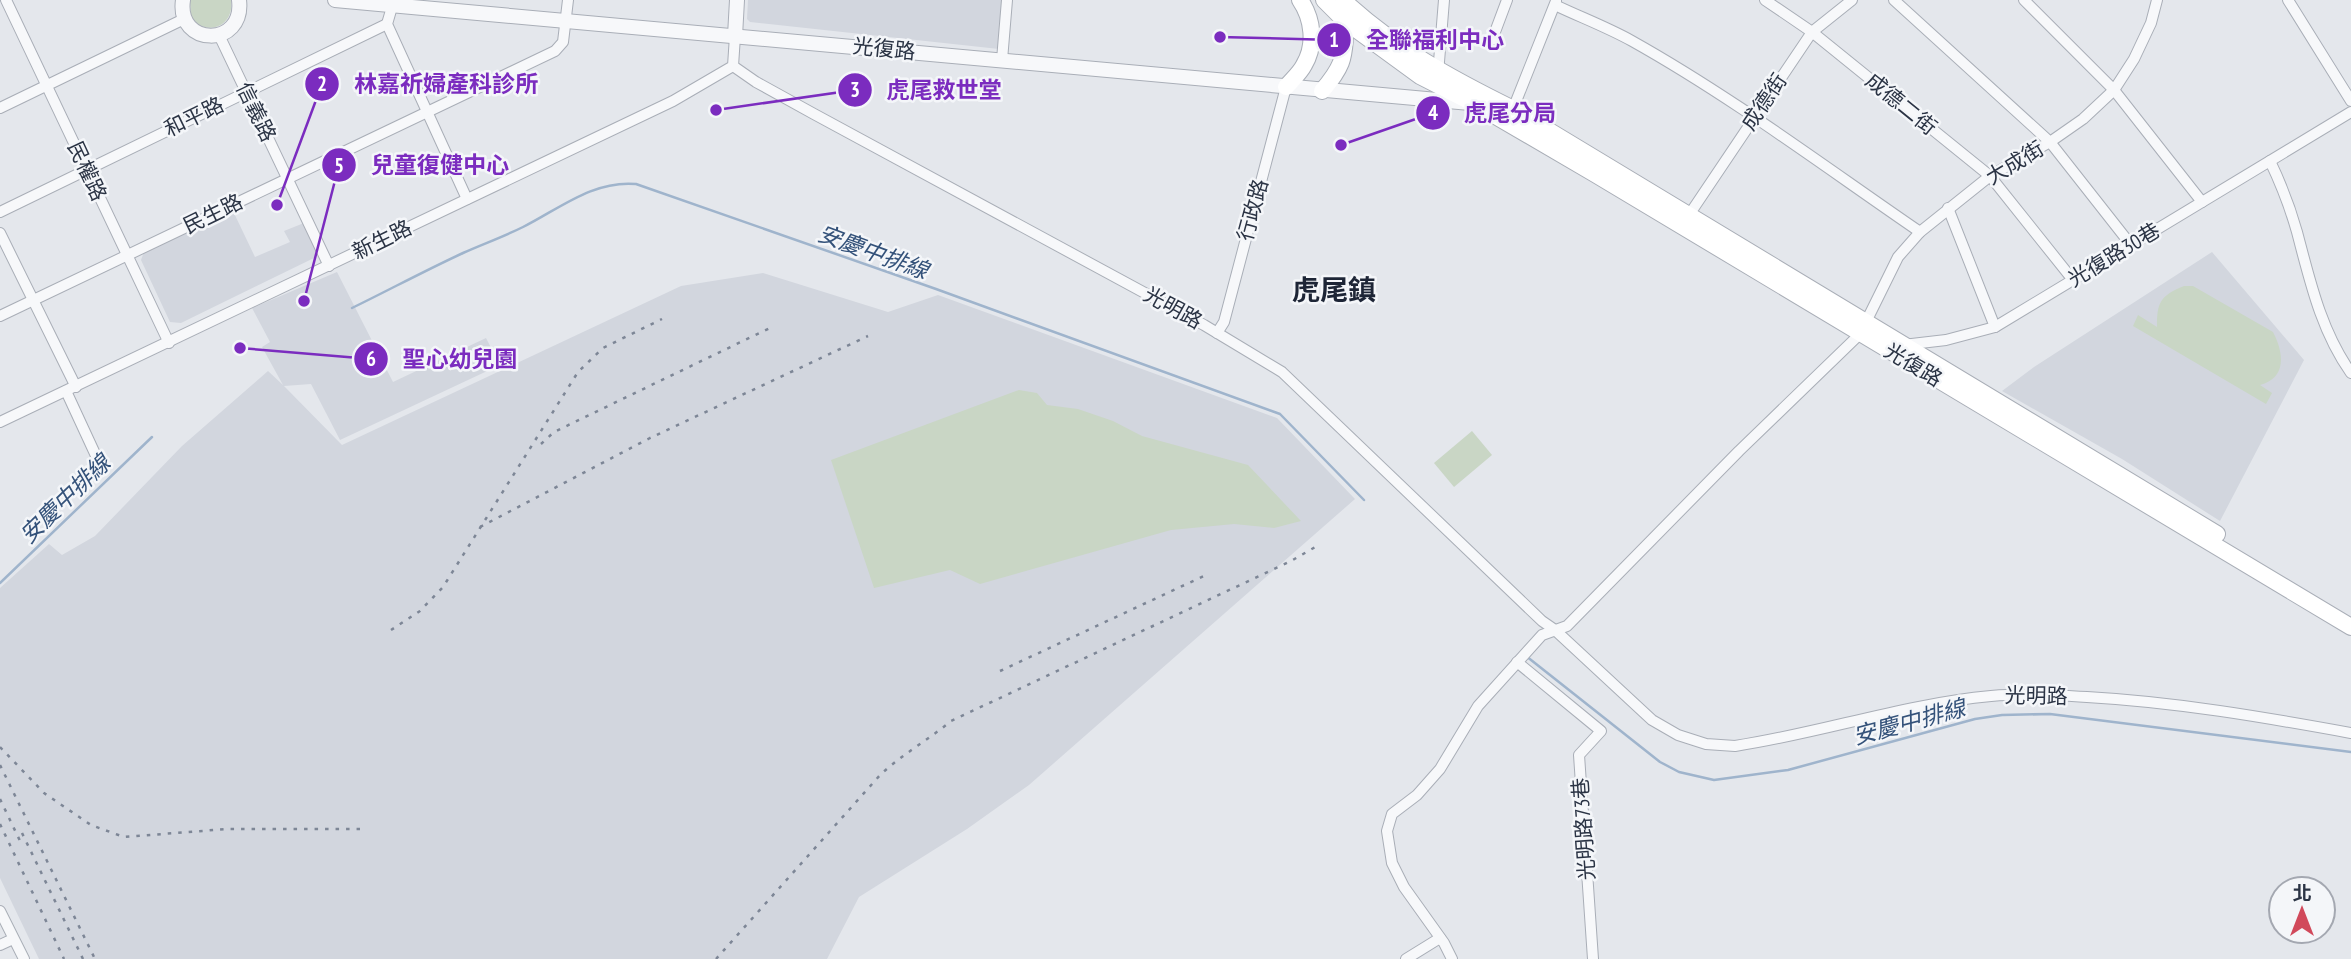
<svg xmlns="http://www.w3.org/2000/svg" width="2351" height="959" font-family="'PT Sans Narrow','Noto Sans TC',sans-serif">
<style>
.built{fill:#d2d6de}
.green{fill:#c9d6c5}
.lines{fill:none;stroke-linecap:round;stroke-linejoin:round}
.stream{stroke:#9fb4cc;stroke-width:2.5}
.minor-casing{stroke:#a9aeb7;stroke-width:12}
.tertiary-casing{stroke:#a9aeb7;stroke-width:16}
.secondary-casing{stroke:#a9aeb7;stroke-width:18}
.minor{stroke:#f7f8fa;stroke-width:10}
.tertiary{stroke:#f7f8fa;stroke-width:14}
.secondary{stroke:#fff;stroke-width:16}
.rail{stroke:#7d8696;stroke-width:2.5;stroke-dasharray:3.5 7;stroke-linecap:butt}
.labels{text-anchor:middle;stroke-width:5;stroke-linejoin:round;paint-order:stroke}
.street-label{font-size:21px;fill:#2b3445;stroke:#f4f6f9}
.water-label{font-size:23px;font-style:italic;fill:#34527a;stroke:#f4f6f9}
.district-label{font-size:28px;font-weight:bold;fill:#1d2536;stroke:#f4f6f9}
.leader{fill:none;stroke:#7b2cbf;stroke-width:2.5}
.callout-dot{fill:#7b2cbf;stroke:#f4f6f9;stroke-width:2.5}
.mark-label{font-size:21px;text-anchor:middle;font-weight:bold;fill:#fff}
.callout-label{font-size:23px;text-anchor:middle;font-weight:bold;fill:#7b2cbf;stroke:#f4f6f9;stroke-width:5;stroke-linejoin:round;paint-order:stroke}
</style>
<rect width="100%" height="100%" fill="#e4e7ec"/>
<!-- built -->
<g class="built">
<polygon points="748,0 1003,0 999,49 750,22 747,19"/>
<polygon points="233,211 255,257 290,242 284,231 304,223 316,250 314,258 181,323 170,322 141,260 144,252"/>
<polygon points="2212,252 2304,360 2220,521 2122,459 2002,391 2034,367"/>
<polygon points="337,272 393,382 486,338 500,365 340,440 311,384 284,386 342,445 681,286 763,273 888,312 938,295 1277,418 1355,499 1029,785 967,829 859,897 827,959 39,959 0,878 0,588 49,544 62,555 95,536 182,446 268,371 283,385 262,347 270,342 252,308"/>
</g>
<!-- green -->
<g class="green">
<path d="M190 0H231C235 26 206 38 191 17Z"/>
<path d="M2184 286H2193L2273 332C2284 353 2287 378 2260 385L2272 393 2266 404 2133 326 2138 315 2157 327C2157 302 2160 296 2184 286Z"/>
<polygon points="1019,390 1037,393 1047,405 1078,409 1113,421 1142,436 1248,465 1301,521 1274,528 1234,524 1171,530 980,584 950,570 874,588 831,460"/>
<polygon points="1472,431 1492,455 1454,487 1434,463"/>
</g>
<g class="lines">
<!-- stream -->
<g class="stream">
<path d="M352 308C389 290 426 270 463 253 483 244 503 237 523 227 559 209 593 180 636 184L936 289 1280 414 1364 500"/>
<polyline points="0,583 152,437"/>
<polyline points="1526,656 1660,762 1679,772 1714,780 1788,770 1975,719 2002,715 2050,714 2351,752"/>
</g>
<defs>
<g id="minor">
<polyline points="6,0 169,343"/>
<polyline points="394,0 387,24 467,199"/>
<polyline points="1765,0 1812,32 1990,176 2073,280"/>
<polyline points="1894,0 2050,142 2131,245"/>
<polyline points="2024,0 2114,90 2202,202"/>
<polyline points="2288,0 2351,101"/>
<path d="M1555 5C1580 17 1607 27 1632 41 1732 97 1825 167 1920 232"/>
<polyline points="219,35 329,266"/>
<polyline points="1492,40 1507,0"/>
<polyline points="1002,60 1007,0"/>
<path d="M733 66 756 82 814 114 1204 325 1282 372 1542 621 1555 630 1652 720 1678 735 1706 744 1735 746C1821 733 1904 704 1991 696 2023 693 2055 695 2087 697 2176 702 2263 717 2351 733"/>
<polyline points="1438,74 1444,0"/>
<polyline points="0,108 184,19"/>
<polyline points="1513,109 1556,1"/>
<path d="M2270 161C2281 184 2290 207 2297 232 2310 281 2321 331 2351 373"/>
<polyline points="1948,208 1995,327"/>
<polyline points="0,212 387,24"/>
<polyline points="1689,215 1812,32 1852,0"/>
<polyline points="0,233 76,387"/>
<polyline points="0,316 555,51 563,42 568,0"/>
<polyline points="1217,333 1224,322 1286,87"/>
<polyline points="1903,345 1946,340 1995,327 2351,112"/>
<polyline points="66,391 97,458"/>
<polyline points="0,422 673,101 733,66 735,36"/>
<polyline points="1517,662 1601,731 1579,755 1593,959"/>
<polyline points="0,911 24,959"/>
<polyline points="0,945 13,939"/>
<polyline points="1406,959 1440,938"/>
<polyline points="1452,959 1444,943 1404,887 1392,863 1387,831 1392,814 1417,795 1440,769 1478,706 1542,635 1567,626 1739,451 1860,334 1898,257 1920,232 1990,176 2050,142 2083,119 2114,90 2134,59 2151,23 2157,0"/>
</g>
<g id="tertiary">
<path d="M183 0C176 47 245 48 239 0"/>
<polyline points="335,0 1470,103"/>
<polyline points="735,36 737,0"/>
</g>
<g id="secondary">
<polyline points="1324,0 1346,22 1420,76 1475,104 1595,174 2351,627"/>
<path d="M1343 0C1393 47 1452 79 1513 109L2217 534"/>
<path d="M1286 87C1292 80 1300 73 1304 65 1316 45 1313 19 1300 0"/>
<path d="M1322 91C1351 57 1341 53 1348 14"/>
</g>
</defs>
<!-- minor casing -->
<use href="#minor" class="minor-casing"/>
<!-- tertiary casing -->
<use href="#tertiary" class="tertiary-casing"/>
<!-- secondary casing -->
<use href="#secondary" class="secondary-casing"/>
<!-- minor -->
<use href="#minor" class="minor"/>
<!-- tertiary -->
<use href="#tertiary" class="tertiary"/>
<!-- secondary -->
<use href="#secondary" class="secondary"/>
<!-- rail -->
<g class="rail">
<polyline points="541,444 554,432 774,326"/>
<polyline points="480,527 650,438 868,336"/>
<polyline points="391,630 420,611 443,587 578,372 603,348 662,319"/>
<polyline points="1000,671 1206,575"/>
<polyline points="0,747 44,793 91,825 124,837 227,829 360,829"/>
<polyline points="0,765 95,959"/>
<polyline points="0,799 21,843"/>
<polyline points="0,824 64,959"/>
<polyline points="22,833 83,959"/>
<path d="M716 959 881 774C903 754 928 740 951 721L1291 561 1317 546"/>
</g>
</g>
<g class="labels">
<!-- street labels -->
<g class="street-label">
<text transform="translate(884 49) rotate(6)" y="7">光復路</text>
<text transform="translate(1764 102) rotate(-56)" y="7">成德街</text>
<text transform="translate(1901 104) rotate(39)" y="7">成德二街</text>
<text transform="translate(256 112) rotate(64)" y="7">信義路</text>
<text transform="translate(194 117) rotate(-26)" y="7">和平路</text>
<text transform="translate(2015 163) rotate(-31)" y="7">大成街</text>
<text transform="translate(87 171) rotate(65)" y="7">民權路</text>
<text transform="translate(1253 210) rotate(-75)" y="7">行政路</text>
<text transform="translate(213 214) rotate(-26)" y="7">民生路</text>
<text transform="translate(382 240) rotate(-26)" y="7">新生路</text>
<text transform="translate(2114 255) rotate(-31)" y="7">光復路30巷</text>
<text transform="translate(1173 308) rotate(29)" y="7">光明路</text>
<text transform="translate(1913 365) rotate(31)" y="7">光復路</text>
<text transform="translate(2036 696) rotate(1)" y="7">光明路</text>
<text transform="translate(1584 829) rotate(-94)" y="7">光明路73巷</text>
</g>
<!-- water labels -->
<g class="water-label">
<text transform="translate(873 252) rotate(20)" y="8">安慶中排線</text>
<text transform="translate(65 499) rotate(-44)" y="8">安慶中排線</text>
<text transform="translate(1909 722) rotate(-15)" y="8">安慶中排線</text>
</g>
<!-- district labels -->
<g class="district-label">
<text x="1334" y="300">虎尾鎮</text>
</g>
</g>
<!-- callouts -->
<path class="leader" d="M1220 37L1334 40M277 205L322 84M716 110L855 90M1341 145L1433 113M304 301L339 165M240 348L371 359"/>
<g class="callout-dot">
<circle cx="1220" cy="37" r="7"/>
<circle cx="277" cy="205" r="7"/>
<circle cx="716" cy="110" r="7"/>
<circle cx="1341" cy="145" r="7"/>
<circle cx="304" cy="301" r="7"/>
<circle cx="240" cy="348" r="7"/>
<circle cx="1334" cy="40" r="18"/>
<circle cx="322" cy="84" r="18"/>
<circle cx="855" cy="90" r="18"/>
<circle cx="1433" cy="113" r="18"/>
<circle cx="339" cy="165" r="18"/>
<circle cx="371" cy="359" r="18"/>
</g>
<g class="mark-label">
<text x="1334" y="47">1</text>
<text x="322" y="91">2</text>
<text x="855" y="97">3</text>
<text x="1433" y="120">4</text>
<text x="339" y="173">5</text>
<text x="371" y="366">6</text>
</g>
<g class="callout-label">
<text x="1435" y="48">全聯福利中心</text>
<text x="446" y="92">林嘉祈婦產科診所</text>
<text x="944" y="98">虎尾救世堂</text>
<text x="1510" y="121">虎尾分局</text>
<text x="440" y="173">兒童復健中心</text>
<text x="460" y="367">聖心幼兒園</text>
</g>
<!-- north arrow -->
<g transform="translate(2302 910)"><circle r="33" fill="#f4f6f9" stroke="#a4a8b1" stroke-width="2"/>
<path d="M0-5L12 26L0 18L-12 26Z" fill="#d1495b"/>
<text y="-10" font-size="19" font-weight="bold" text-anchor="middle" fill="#2b3445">北</text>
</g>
</svg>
